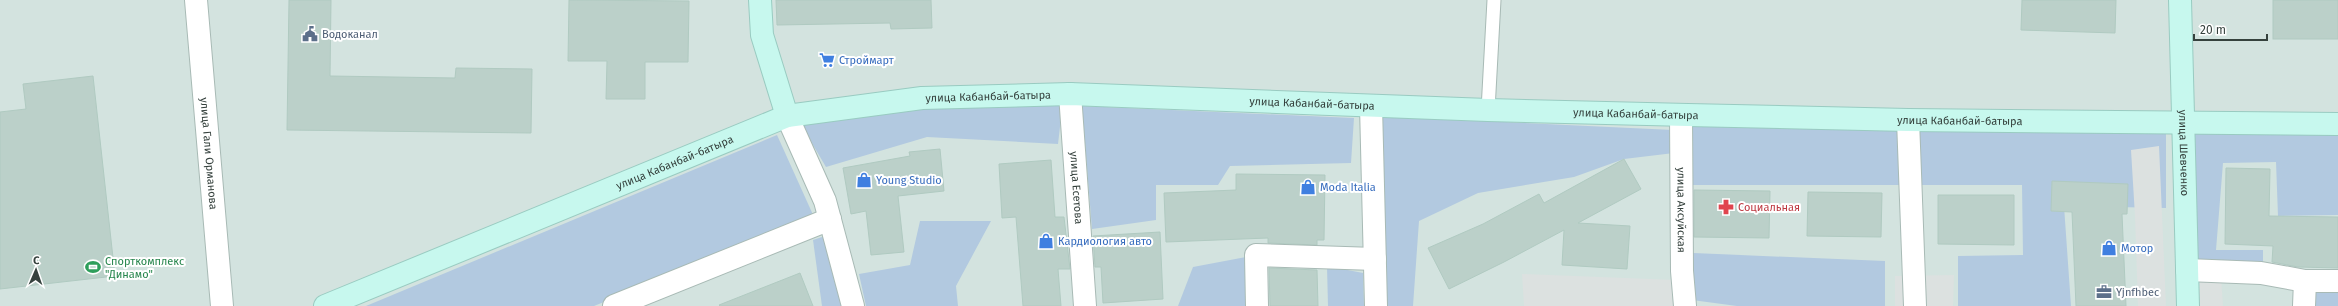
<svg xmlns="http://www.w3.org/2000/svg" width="2338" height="306" font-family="'Fira Sans',sans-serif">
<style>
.residential{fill:#d3e3df}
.green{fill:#b2c9e0}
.parking{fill:#dce1e0}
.building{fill:#bbd0c9;stroke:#b0cac1}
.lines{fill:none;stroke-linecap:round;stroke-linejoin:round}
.lane-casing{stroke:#a8bab5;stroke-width:15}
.street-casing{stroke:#a8bab5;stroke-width:24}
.secondary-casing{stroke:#99cbc1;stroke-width:24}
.lane{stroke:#fff;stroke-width:13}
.street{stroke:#fff;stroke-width:22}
.secondary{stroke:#c7f8ee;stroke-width:22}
.labels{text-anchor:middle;stroke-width:4;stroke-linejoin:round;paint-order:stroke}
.service-label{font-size:11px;fill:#4e5e75;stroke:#fff;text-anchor:start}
.shop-label{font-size:11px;fill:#366cbe;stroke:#fff;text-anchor:start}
.street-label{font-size:11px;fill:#35413d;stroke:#fff}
.health-label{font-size:11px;fill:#be3a42;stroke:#fff;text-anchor:start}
.leisure-label{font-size:11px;fill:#27864d;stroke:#fff;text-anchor:start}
</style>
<rect width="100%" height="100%" fill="#e5f0ed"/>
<!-- residential -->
<rect class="residential" x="0" y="0" width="2338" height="306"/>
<!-- green -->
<g class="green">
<polygon points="1063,101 1058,144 927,137 826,167 800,123 927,105"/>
<polygon points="1082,106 1354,118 1351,163 1230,166 1218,185 1156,185 1156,220 1092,229"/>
<polygon points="1379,116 1673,130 1674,153 1624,159 1574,177 1478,193 1419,221 1413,306 1383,306"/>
<polygon points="1688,118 2166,129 2166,208 2064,206 2071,306 1958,306 1958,256 2023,255 2022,185 1691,185"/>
<polygon points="2191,128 2338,131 2338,215 2278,216 2276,162 2223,163 2216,250 2263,250 2263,265 2192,260"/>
<polygon points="777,135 814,217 594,306 366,306"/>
<polygon points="920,221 991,221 956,286 958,306 866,306 859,274 910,265"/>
<polygon points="828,235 847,306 822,306 813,240"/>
<polygon points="1693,253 1885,261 1885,306 1737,306 1692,300"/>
<polygon points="1246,257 1246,306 1178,306 1193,267"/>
<polygon points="1327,266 1363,273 1364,306 1328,306"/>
<polygon points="2338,288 2338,306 2312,306 2312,289"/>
</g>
<!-- parking -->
<g class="parking">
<polygon points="2159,146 2166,306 2138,306 2135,216 2131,150"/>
<polygon points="1522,274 1676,280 1679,306 1524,306"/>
<polygon points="1954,275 1953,306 1895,306 1895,276"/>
<polygon points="2221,276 2223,306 2193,306 2192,277"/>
</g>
<!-- building -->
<g class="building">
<polygon points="289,0 331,0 330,76 455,78 456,68 532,69 531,133 287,130"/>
<polygon points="569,0 689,1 688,62 645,62 645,99 606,99 607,61 568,61"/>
<polygon points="776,0 931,0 932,28 891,29 890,23 777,25"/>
<polygon points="2022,0 2116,0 2115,33 2021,30"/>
<rect x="2273" y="0" width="65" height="39"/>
<polygon points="93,76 115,276 0,289 0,112 26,109 23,84"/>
<polygon points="940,149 944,191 898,196 904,252 871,255 866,211 851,214 843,168 910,156 909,152"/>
<polygon points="1624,159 1641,189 1578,223 1630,226 1627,269 1562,265 1564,230 1504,262 1449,289 1428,248 1483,224 1539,194 1544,203"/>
<polygon points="1051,160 1055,217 1064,217 1070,269 1058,269 1061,306 1023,306 1016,217 1002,218 999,164"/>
<polygon points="2226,168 2270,169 2269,216 2338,217 2338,268 2298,267 2272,262 2273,246 2225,244"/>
<polygon points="1236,174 1325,175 1324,240 1317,240 1317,245 1268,243 1268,238 1166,242 1164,193 1236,190"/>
<polygon points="2052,181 2128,184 2127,214 2122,214 2126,306 2076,306 2072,212 2051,211"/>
<polygon points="1694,190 1770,191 1769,238 1694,237"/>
<polygon points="1808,192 1882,193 1881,237 1807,236"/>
<polygon points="1938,195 2014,195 2014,245 1938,244"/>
<polygon points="1160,232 1163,299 1103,303 1101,267 1095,267 1093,236"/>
<polygon points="1269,268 1317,270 1318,306 1270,306"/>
<polygon points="800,273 813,306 720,306 719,305"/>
</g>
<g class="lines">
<defs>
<polyline id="lane" points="1488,110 1494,0"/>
<g id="street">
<path id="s1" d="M196 0 222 306"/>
<path id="s2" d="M1070 94 1085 306"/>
<polyline points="1371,106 1376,306"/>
<path id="s3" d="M1681 115 1682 271 1685 306"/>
<polyline points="787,116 825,201 853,306"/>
<polyline points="1908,120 1915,306"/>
<polyline points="2187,270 2261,273 2305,281"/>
<polyline points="614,306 830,219"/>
<polyline points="1257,306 1256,255 1375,259"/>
<polyline points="2304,306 2305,281 2338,281"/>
</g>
<g id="secondary">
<polyline points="760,0 762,35 787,116"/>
<path id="s4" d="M2180 0 2188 306"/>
<path id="s5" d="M325 306 787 116 922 98 1070 94 1488 110 1688 115 1908 120 2338 124"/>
</g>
</defs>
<!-- lane casing -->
<use href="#lane" class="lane-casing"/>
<!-- street casing -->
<use href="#street" class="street-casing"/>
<!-- secondary casing -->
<use href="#secondary" class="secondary-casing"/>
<!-- lane -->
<use href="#lane" class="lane"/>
<!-- street -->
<use href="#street" class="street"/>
<!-- secondary -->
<use href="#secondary" class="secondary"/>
</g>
<!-- icons -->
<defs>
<symbol id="civic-bare" viewBox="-9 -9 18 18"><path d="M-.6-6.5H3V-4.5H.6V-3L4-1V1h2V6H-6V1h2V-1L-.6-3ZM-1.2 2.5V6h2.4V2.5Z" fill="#5c6f8a" stroke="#fff" stroke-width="2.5" paint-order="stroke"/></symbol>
<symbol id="supermarket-bare" viewBox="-9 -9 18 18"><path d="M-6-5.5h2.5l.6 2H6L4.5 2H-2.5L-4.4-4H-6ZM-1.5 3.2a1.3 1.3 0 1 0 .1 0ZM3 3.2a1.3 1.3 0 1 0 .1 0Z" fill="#3f7fe0" stroke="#fff" stroke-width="2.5" paint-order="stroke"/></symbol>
<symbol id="shop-bare" viewBox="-9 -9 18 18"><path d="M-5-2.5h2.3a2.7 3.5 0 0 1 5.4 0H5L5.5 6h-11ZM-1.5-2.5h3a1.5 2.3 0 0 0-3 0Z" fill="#3f7fe0" stroke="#fff" stroke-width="2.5" paint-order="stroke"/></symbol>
<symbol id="pharmacy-bare" viewBox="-9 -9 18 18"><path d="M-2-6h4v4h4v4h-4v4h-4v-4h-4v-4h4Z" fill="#e0444e" stroke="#fff" stroke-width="2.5" paint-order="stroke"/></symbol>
<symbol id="stadium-bare" viewBox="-9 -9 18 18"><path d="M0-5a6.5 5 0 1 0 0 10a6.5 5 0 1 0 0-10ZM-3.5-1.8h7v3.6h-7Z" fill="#2e9e5b" stroke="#fff" stroke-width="2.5" paint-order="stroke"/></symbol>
<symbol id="office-bare" viewBox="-9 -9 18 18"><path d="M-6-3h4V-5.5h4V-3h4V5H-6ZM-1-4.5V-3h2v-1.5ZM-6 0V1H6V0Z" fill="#5c6f8a" stroke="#fff" stroke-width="2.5" paint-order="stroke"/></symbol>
</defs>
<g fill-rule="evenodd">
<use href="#civic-bare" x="299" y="23" width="22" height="22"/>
<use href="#supermarket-bare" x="816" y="49" width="22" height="22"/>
<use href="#shop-bare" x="853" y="169" width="22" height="22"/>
<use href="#shop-bare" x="1297" y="176" width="22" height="22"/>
<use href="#pharmacy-bare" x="1715" y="196" width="22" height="22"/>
<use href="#shop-bare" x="1035" y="230" width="22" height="22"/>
<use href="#shop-bare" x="2098" y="237" width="22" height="22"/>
<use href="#stadium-bare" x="82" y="256" width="22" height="22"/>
<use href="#office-bare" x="2093" y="281" width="22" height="22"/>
</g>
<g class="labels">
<!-- service labels -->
<g class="service-label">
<text x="322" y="38">Водоканал</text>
<text x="2116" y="296">Yjnfhbec</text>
</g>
<!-- shop labels -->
<g class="shop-label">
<text x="839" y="64">Строймарт</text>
<text x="876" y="184">Young Studio</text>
<text x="1320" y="191">Moda Italia</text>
<text x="1058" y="245">Кардиология авто</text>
<text x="2121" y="252">Мотор</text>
</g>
<!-- street labels -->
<g class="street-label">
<text dy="4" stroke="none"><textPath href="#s5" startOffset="702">улица Кабанбай-батыра</textPath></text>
<text dy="4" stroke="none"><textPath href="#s5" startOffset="1026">улица Кабанбай-батыра</textPath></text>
<text dy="4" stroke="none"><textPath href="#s5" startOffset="1350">улица Кабанбай-батыра</textPath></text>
<text dy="4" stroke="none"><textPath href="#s5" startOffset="1674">улица Кабанбай-батыра</textPath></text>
<text dy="4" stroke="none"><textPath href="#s1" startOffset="154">улица Гали Орманова</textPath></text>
<text dy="4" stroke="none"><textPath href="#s4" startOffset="153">улица Шевченко</textPath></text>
<text dy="4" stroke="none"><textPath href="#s5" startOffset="378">улица Кабанбай-батыра</textPath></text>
<text dy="4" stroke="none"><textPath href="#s2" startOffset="94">улица Есетова</textPath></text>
<text dy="4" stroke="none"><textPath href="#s3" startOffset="95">улица Аксуйская</textPath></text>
</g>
<!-- health labels -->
<g class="health-label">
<text x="1738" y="211">Социальная</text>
</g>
<!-- leisure labels -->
<g class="leisure-label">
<text x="105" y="265">Спорткомплекс<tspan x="105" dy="13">"Динамо"</tspan></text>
</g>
</g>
<!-- north arrow -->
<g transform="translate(36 270) rotate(2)" stroke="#ffffff" stroke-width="3" paint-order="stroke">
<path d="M0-3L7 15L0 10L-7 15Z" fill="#35413d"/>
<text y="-6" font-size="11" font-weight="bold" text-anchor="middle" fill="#35413d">С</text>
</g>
<!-- scale -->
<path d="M2194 34v6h73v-6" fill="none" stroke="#35413d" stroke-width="2"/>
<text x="2200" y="34" font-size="12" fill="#35413d" stroke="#ffffff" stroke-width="3" paint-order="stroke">20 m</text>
</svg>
